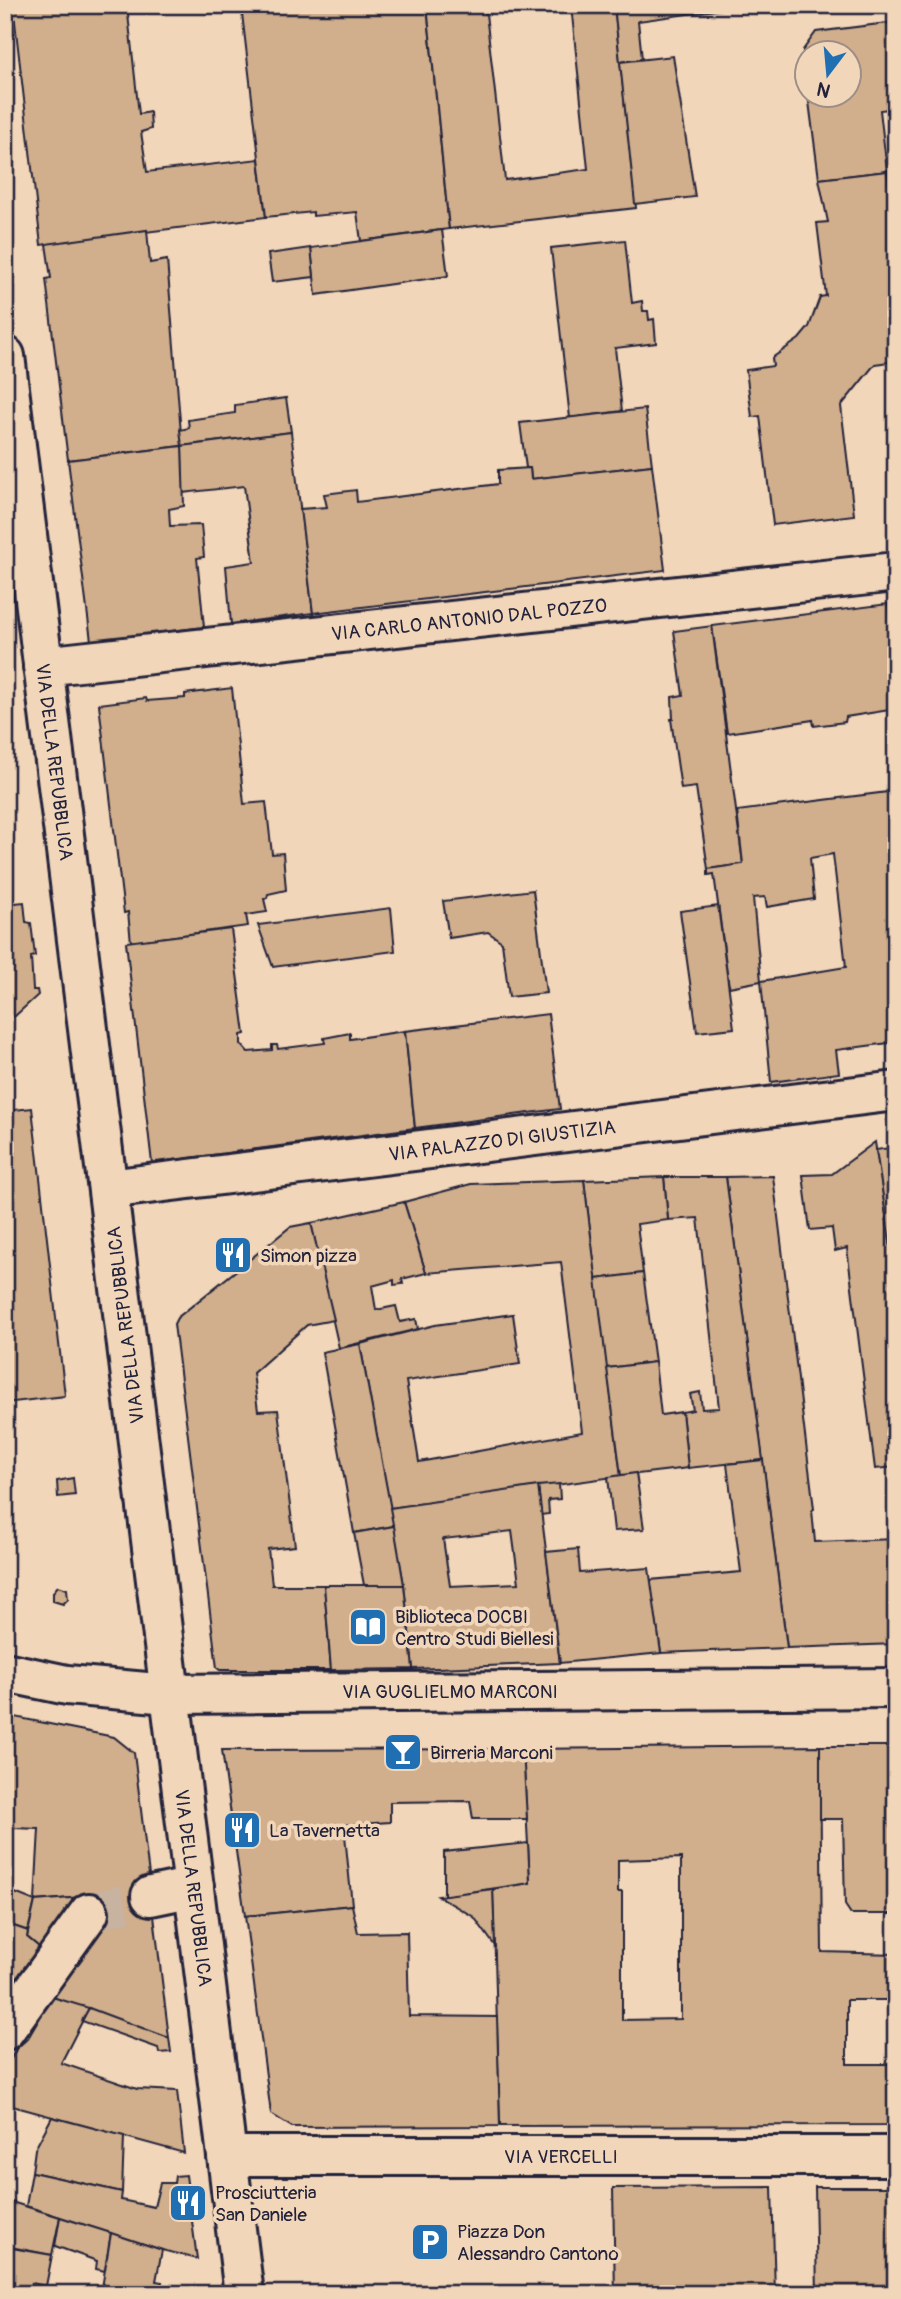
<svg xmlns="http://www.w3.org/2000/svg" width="901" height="2299" font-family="Pangolin,sans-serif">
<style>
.building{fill:#d1af8c;stroke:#22223b;stroke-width:2;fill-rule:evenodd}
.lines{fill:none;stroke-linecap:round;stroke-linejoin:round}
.minor-tunnel{stroke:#c8b2a0;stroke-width:38;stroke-dasharray:38 19;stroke-linecap:butt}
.minor-casing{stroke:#22223b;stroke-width:44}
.minor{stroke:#f2d6b9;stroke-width:38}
.labels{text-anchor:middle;stroke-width:7;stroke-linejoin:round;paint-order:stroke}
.street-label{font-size:19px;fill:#22223b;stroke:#f2d6b9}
.poi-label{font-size:19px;fill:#22223b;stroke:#f2d6b9;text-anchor:start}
</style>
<rect width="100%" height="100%" fill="#f2d6b9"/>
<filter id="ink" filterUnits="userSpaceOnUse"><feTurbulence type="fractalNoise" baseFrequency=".0143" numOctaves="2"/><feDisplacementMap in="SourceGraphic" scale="14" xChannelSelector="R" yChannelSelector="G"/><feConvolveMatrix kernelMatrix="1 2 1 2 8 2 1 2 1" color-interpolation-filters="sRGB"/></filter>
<g filter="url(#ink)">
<!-- building -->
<g class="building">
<polygon points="13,5 127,5 139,114 150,112 151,129 141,132 147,172 259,159 266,217 41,245"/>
<polygon points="241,5 427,5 449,229 361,241 357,212 313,216 313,212 266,217"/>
<polygon points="427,5 485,5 505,180 588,169 571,5 614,5 636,208 449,229"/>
<polygon points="614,5 751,5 638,21 642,59 620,62"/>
<polygon points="896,22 896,108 880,110 887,171 819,179 808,94 848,94 848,52 806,52 806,78 803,50 816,32"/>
<polygon points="673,56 695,197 635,204 620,62"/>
<polygon points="887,171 893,214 896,213 896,361 875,364 841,406 854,515 773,525 760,416 752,417 746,370 773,366 772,358 799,339 809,327 820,297 826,296 817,223 828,222 819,179"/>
<polygon points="147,230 150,263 167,260 182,446 68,460 46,279 51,278 46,244"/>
<polygon points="442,230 448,276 316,295 311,248"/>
<polygon points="625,240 632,303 642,301 643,311 648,311 649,320 654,319 656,343 615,348 622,411 570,418 551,248"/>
<polygon points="311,248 314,277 272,282 268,254"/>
<polygon points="286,398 291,432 182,446 180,430 189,428 188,420 235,413 235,405"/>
<polygon points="645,409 652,465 531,479 530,468 526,468 520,423"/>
<polygon points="291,432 313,613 231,624 226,566 254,562 244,486 183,493 182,446"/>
<polygon points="182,446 184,506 169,509 170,526 201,525 204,557 197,558 204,627 91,641 68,460"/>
<polygon points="652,465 665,570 313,613 300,509 327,507 324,494 356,490 357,502 498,484 498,470 530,468 531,479"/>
<polygon points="896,603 896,666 888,604"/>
<polygon points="888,604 896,666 896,709 846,717 845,722 814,726 813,720 727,733 712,626"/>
<polygon points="712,626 743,864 708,869 696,787 681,789 671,719 673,719 672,697 683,695 674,631"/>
<polygon points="232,688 244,804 266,802 272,854 283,853 286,890 268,894 267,898 264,899 267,912 246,915 248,926 131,942 128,912 124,913 99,704 146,698 147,701 185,698 185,694"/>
<path d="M896 791V1042L836 1050 839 1073 771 1082 761 981 729 987 714 874 708 875V869L743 864 737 811ZM833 854 846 967 761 981 753 898 765 897 767 907 814 899 810 858Z"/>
<polygon points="533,890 546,993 509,997 502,942 488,932 449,938 443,901"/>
<polygon points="24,902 26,922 31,923 35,956 31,957 33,990 37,990 38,995 15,1016 5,1017 5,904"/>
<polygon points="718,906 734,1028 697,1032 680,911"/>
<polygon points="391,908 395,951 273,967 258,925"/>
<polygon points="231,929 245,1034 241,1035 241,1044 248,1052 272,1050 272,1045 277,1045 278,1049 325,1043 324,1038 350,1033 350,1039 405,1031 415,1128 152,1163 126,942"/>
<polygon points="548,1014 560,1109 415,1128 405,1031"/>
<polygon points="32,1108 65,1396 5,1403 5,1111"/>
<polygon points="875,1142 896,1281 896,1467 875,1469 847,1248 835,1251 832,1228 810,1230 803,1175 832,1174"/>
<polygon points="896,1147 896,1281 876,1150"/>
<polygon points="773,1176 814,1509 812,1510 815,1542 896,1539 896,1644 787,1648 726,1177"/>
<polygon points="664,1177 726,1177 763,1460 688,1468 682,1412 693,1410 690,1394 700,1392 702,1409 719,1408 698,1218 668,1220"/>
<polygon points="664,1177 668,1220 637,1224 643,1273 596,1279 584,1180"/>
<polygon points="584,1180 621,1476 390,1508 360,1344 435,1325 513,1314 520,1364 406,1381 419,1462 582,1432 561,1262 426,1273 404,1202 471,1184"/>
<polygon points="404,1202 426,1273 402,1279 403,1284 394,1285 394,1280 372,1286 376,1310 396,1306 400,1322 416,1319 418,1329 339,1348 311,1223"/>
<polygon points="311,1223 334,1320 307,1325 253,1373 258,1411 278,1410 295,1546 268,1549 272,1585 324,1585 331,1670 220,1670 217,1668 174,1324 177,1318 290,1227"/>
<polygon points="643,1273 655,1362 607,1368 596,1279"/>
<polygon points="360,1344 394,1526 354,1533 322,1352"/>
<polygon points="655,1362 661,1415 682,1412 688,1468 621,1476 607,1368"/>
<polygon points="763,1460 787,1648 661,1653 650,1580 741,1572 727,1464"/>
<polygon points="636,1473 644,1529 614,1531 608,1477"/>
<polygon points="73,1478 75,1495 58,1497 57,1481"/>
<polygon points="559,1484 560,1499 548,1500 549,1514 541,1515 538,1486"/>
<path d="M538 1486 560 1663 413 1669 404 1585 390 1508ZM512 1531 519 1583 450 1586 443 1539Z"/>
<polygon points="394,1526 404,1585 364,1585 354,1533"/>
<polygon points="578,1549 580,1573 649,1568 661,1653 560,1663 546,1552"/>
<polygon points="324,1585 404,1585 413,1669 331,1670"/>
<polygon points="58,1586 67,1589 68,1599 63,1604 53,1601 53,1592"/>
<polygon points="5,1715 114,1737 134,1753 169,2038 52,1997 83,1897 35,1901 39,1829 14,1828 5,1825"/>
<path d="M820 1746 822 1952 896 1954V2000H847V2064H896V2125L500 2126 493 1889 530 1883 523 1749ZM681 1858V2019L622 2020V1892H618V1860Z"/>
<polygon points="820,1746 896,1746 896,1914 851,1914 845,1905 843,1819 820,1819"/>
<polygon points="523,1749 527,1819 473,1819 470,1801 390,1802 390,1822 344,1825 352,1905 245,1916 222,1750"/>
<polygon points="528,1843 530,1883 444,1896 444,1852"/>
<polygon points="5,1889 35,1901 28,1931 5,1923"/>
<polygon points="493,1889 495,1946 474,1917 438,1896"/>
<polygon points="83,1897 45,1952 27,1937 35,1901"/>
<polygon points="352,1905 358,1933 407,1932 409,2016 497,2017 500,2126 292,2127 271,2114 245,1916"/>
<polygon points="5,1923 28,1931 27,1937 45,1952 5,2009"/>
<polygon points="52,1997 89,2008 61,2063 137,2089 177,2091 184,2153 5,2104 5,2069 17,2048 28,2038"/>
<polygon points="89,2008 169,2038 171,2052 159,2053 158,2048 82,2021"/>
<polygon points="52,2117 124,2136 122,2192 32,2172 35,2149"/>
<polygon points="32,2172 122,2192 121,2200 154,2207 160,2183 174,2183 175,2176 186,2175 197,2259 162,2250 26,2206"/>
<polygon points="772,2187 775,2294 615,2294 613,2188"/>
<polygon points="815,2187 896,2187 896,2294 817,2294"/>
<polygon points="5,2200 60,2217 52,2255 5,2246"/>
<polygon points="60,2217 111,2233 105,2271 96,2269 97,2261 55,2246"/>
<polygon points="111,2233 162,2250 156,2281 162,2282 160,2291 154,2291 154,2294 101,2294"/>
<polygon points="6,2247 52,2255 46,2286 31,2283 29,2294 5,2294"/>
</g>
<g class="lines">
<!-- minor-tunnel -->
<polyline class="minor-tunnel" points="89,1913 151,1896"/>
<defs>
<g id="minor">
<polyline points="5,356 244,2294"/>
<polyline points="43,666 896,572"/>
<polyline points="108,1189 896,1091"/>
<polyline points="5,1672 67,1685 169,1694 896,1688"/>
<polyline points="151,1896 194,1887"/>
<polyline points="5,2030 89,1913"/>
<polyline points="227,2156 896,2156"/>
</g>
</defs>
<!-- minor casing -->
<use href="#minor" class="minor-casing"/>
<!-- minor -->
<use href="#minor" class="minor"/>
</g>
</g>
<!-- icons -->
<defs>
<symbol id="restaurant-square" viewBox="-11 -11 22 22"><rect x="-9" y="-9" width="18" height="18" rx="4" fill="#1f6fb2" stroke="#f2d6b9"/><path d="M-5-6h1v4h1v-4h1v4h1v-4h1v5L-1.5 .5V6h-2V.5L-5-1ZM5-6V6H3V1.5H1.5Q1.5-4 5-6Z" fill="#fff"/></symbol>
<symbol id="library-square" viewBox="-11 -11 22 22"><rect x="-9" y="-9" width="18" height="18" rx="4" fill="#1f6fb2" stroke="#f2d6b9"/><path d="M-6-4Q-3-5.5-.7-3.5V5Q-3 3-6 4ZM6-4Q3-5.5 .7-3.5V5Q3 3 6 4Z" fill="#fff"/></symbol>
<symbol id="bar-square" viewBox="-11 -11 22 22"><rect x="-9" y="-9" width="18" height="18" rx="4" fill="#1f6fb2" stroke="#f2d6b9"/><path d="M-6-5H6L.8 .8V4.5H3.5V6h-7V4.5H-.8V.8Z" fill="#fff"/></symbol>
<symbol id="parking-square" viewBox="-11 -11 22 22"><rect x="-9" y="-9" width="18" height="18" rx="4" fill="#1f6fb2" stroke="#f2d6b9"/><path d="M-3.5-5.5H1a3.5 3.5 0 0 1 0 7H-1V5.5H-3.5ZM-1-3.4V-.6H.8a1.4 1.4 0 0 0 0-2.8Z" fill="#fff"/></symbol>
</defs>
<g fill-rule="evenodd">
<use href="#restaurant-square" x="211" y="1233" width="44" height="44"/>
<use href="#library-square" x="346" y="1605" width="44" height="44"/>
<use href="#bar-square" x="381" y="1730" width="44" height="44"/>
<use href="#restaurant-square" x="220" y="1808" width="44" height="44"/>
<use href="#restaurant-square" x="166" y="2181" width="44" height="44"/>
<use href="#parking-square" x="408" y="2220" width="44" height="44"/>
</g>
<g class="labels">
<!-- street labels -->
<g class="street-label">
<text transform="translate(469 619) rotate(-6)" y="7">VIA CARLO ANTONIO DAL POZZO</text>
<text transform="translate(55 762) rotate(83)" y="7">VIA DELLA REPUBBLICA</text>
<text transform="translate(502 1140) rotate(-7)" y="7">VIA PALAZZO DI GIUSTIZIA</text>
<text transform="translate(125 1325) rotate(-97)" y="7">VIA DELLA REPUBBLICA</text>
<text x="450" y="1698">VIA GUGLIELMO MARCONI</text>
<text transform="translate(194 1888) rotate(83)" y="7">VIA DELLA REPUBBLICA</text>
<text x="561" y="2163">VIA VERCELLI</text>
</g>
<!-- poi labels -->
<g class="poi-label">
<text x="260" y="1262">Simon pizza</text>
<text x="395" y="1623">Biblioteca DOCBI<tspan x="395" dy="22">Centro Studi Biellesi</tspan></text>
<text x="430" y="1759">Birreria Marconi</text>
<text x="269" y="1837">La Tavernetta</text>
<text x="215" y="2199">Prosciutteria<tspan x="215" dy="22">San Daniele</tspan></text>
<text x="457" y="2238">Piazza Don<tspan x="457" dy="22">Alessandro Cantono</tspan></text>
</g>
</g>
<!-- margin -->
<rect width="901" height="2299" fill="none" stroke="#f2d6b9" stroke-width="28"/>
<rect x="14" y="14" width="873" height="2271" fill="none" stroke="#22223b" stroke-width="2.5" filter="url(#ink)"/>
<!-- north arrow -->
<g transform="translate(828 74) rotate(196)"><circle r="33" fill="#f2d6b9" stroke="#9f8e87" stroke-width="2"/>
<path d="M0-5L12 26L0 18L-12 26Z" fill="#1f6fb2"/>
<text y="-10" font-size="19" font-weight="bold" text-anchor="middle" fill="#22223b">N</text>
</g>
</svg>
